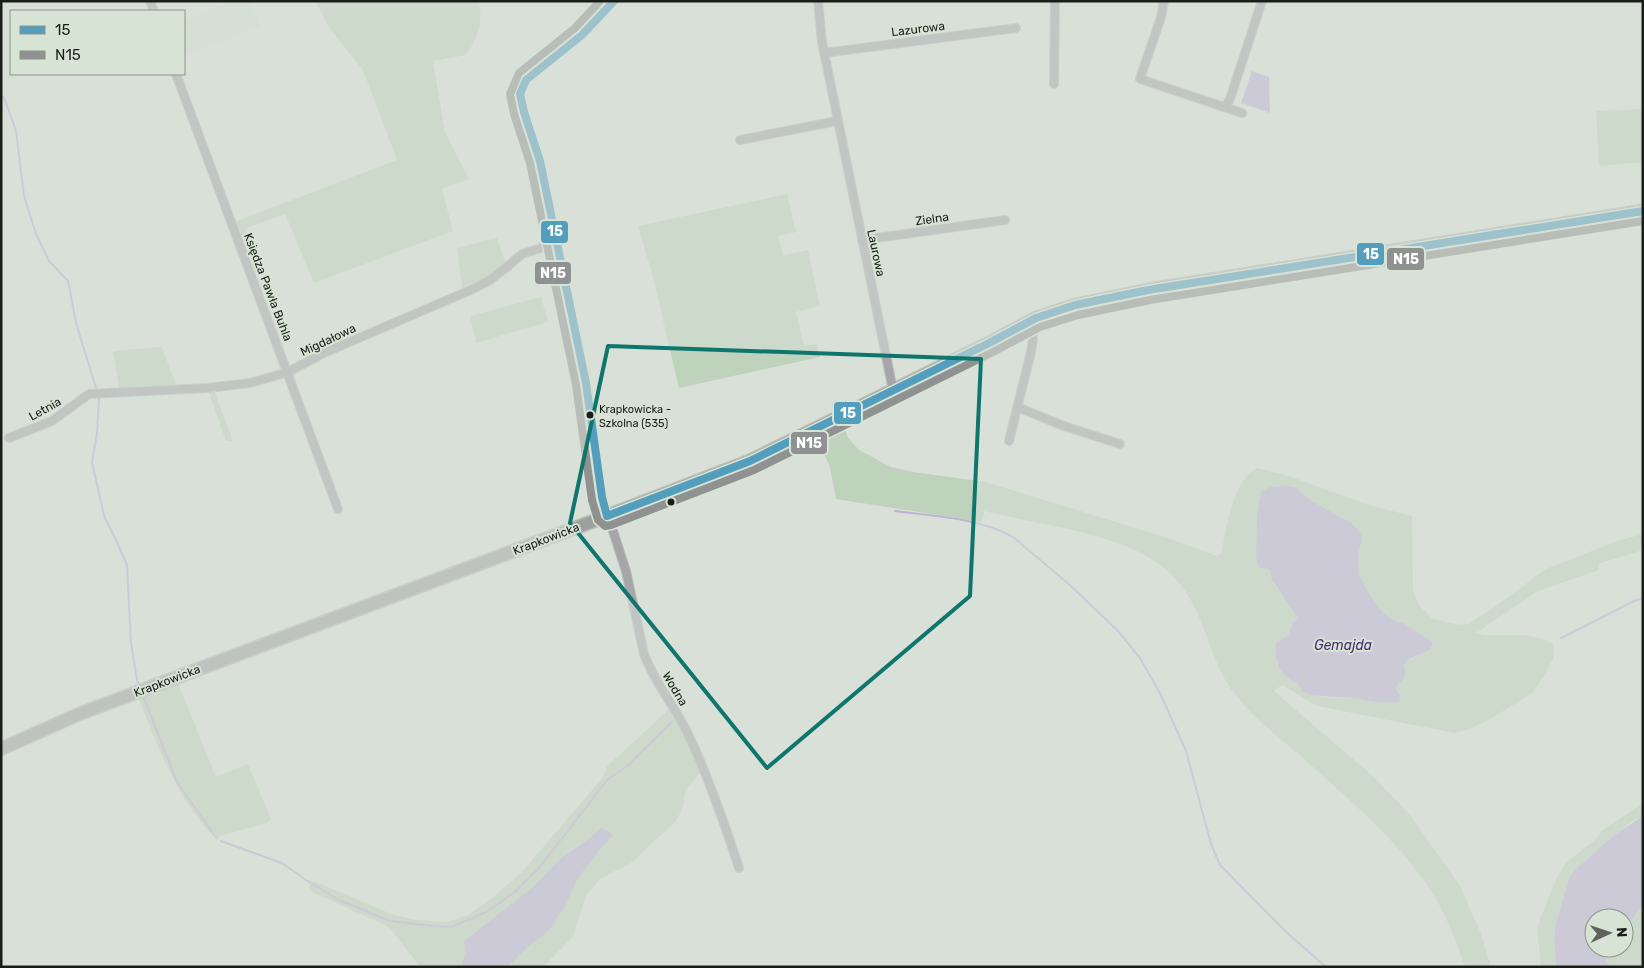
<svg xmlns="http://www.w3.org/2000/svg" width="1644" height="968" font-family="Rubik,sans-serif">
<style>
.built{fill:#d0ddcd}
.green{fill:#bfd2bb;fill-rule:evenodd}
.water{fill:#beb0d7}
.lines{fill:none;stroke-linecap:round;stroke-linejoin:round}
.stream{stroke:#beb0d7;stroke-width:2}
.minor-casing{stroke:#b7bcb6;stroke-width:10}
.primary-casing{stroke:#b7bcb6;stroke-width:15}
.minor{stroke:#a6a6a8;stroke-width:8}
.primary{stroke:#9e9f9f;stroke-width:12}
.bus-1-casing{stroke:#d7e3d4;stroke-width:11}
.bus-2-casing{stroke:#d7e3d4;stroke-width:11}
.bus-1{stroke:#549ebd;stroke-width:8}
.bus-2{stroke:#909291;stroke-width:8}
.marked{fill:none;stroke:#0f766e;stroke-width:4;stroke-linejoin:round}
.bus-dot{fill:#1a1e19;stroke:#d7e3d4;stroke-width:2}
.labels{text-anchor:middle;stroke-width:4;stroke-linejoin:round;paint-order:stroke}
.bus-label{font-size:11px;fill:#1a1e19;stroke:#d7e3d4;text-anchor:start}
.street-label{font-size:12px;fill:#1a1e19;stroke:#d7e3d4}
.water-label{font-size:14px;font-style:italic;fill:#4e2e73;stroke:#d7e3d4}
.line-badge{stroke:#d7e3d4;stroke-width:2}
.badge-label{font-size:14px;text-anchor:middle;font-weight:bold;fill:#fff}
</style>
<rect width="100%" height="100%" fill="#d9e0d8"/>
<!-- built -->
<polygon class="built" points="233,1 251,1 260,27 184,55 184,20"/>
<!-- green -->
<g class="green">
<path d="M316 1H479C483 22 478 38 466 55L433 61 445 132 469 179 442 189 453 231 314 283 285 214 247 228 239 242 232 223 397 160 363 70 329 28Z"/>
<polygon points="1643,109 1643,162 1599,166 1596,111"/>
<polygon points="787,194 796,232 778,236 783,255 808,250 820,306 796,312 804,346 817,344 820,357 679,388 654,281 638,226"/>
<polygon points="497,238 507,267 463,294 457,248"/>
<polygon points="541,297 548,322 476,343 470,316"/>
<polygon points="162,347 178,390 120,394 113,351"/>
<polygon points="213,387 233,441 226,441 207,388"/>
<path d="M841 416 848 438 859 450 891 467 913 472 986 482 1165 537 1217 556 1222 552C1225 529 1234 479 1257 468L1286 475 1369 505 1412 516 1413 590 1419 605 1433 619 1460 625 1468 624 1493 608 1546 569 1617 541 1643 534V550L1598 564 1599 570 1538 591 1476 633C1500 640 1533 628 1554 645L1553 659 1544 676 1532 693 1494 717 1470 729 1455 733 1317 706 1282 685 1274 691 1373 776 1411 816 1460 886 1480 931 1491 967H1465C1456 941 1446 914 1431 891 1398 840 1348 799 1303 758 1281 739 1256 720 1237 697 1204 657 1208 603 1163 567 1119 532 1039 525 984 511L982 522 836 499 830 467 813 429ZM1295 487 1312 501 1350 522 1361 545 1358 557 1359 574 1368 592 1380 609 1391 619 1405 624 1424 638 1418 656 1407 660 1404 665C1408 680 1405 678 1395 688L1400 694 1388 703 1354 698 1321 697 1289 678 1277 664 1275 649 1288 636 1292 623 1298 618C1293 605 1280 595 1273 582 1272 579 1272 574 1269 571 1262 563 1258 573 1256 555Z"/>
<path d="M176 678 216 777 248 764 271 819 267 823 220 836 217 840C176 799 157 745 136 692Z"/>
<polygon points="673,706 703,769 686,790 682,810 676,821 631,863 601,878 586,895 573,937 543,967 420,967 393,932 385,925 312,892 309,886 312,882 316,882 394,915 418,920 447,922 468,915 491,899 521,873 604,776 607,766"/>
<polygon points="1643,803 1643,816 1632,821 1597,850 1576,869 1565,894 1561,908 1554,940 1556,967 1541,967 1537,927 1556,879 1566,862 1594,841 1603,830"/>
<path d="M1643 904V967H1610L1605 958V949L1624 948C1624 931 1632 917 1643 904Z"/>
</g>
<!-- water -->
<g class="water">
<polygon points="1252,71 1269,77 1270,113 1241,103"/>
<path d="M1286 486 1295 487 1312 501 1350 522 1355 527 1361 534 1362 539 1358 557 1359 574 1368 592 1380 609 1391 619 1405 624 1433 642 1430 650 1407 660 1404 665C1408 680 1404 678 1395 688L1401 696 1399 702C1383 704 1368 700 1353 698 1335 696 1319 698 1302 692 1300 681 1294 683 1286 676 1277 668 1274 655 1276 643L1288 636 1292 623 1298 618 1272 580 1270 572 1268 569 1260 568 1257 564 1256 555 1257 516 1261 492 1270 487Z"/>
<polygon points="1643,816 1643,904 1628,925 1624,938 1624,918 1594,918 1594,948 1605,948 1605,958 1610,967 1556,967 1554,940 1556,923 1570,876 1576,869 1613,836"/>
<polygon points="601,828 609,831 613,835 600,849 578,878 565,906 549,931 530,945 507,967 461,967 465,953 464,941 532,888 560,859 590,838"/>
</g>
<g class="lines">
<!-- stream -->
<g class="stream">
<polyline points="1,94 5,100 16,131 24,196 36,234 49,261 68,281 76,323 96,388"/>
<polyline points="99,398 97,433 92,462 104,516 117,542 127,565 131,643 137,680 140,687"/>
<path d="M895 511C932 516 981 518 1013 537L1071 586 1118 631 1140 658 1161 695 1186 751 1211 844 1220 865 1285 931 1326 967"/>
<polyline points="1561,638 1634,601 1643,598"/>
<polyline points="143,696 177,782 215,836"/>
<polyline points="221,841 282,863 306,880 339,900 390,921 433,926 452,927 488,911 516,891 539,868 607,780 627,766 672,722"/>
</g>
<defs>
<g id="minor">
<polyline points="150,1 154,11"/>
<path d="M614 1 582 35 526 80 521 88V102L540 161 557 243 586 383 602 497 626 571 644 654C654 682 674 705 687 732 708 775 724 822 739 868"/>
<polyline points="818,1 822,42 893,390"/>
<polyline points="1164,1 1161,17 1140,79 1242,113"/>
<polyline points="824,53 1016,28"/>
<polyline points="176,74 338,509"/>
<polyline points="1054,84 1055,1"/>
<polyline points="1223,107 1227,104 1230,99 1262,1"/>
<polyline points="740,140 837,121"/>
<polyline points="862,240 1005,220"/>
<polyline points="1017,407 1064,426 1120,444"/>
<polyline points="9,438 52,421 89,394 207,388 250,383 288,372 324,353 473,289 490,280 507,267 522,254 557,243"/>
<polyline points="1009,441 1031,352 1033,338 1027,323"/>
</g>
<polyline id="primary" points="1,749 79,714 607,516 750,461 989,343 1036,318 1075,305 1148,290 1643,211"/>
</defs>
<!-- minor casing -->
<use href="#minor" class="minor-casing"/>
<!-- primary casing -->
<use href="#primary" class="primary-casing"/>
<!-- minor -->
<use href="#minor" class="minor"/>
<!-- primary -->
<use href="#primary" class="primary"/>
<defs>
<polyline id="bus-1" points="614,1 582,35 526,80 520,94 524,112 540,161 586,383 602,497 607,516 750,461 989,343 1036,318 1075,305 1148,290 1643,211"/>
<polyline id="bus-2" points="600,1 575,28 519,73 510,94 514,114 530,163 576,385 592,500 598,520 605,526 611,525 754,470 993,352 1040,327 1078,315 1150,300 1643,221"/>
</defs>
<!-- bus-1 casing -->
<use href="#bus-1" class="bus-1-casing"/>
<!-- bus-2 casing -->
<use href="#bus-2" class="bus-2-casing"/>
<!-- bus-1 -->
<use href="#bus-1" class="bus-1"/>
<!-- bus-2 -->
<use href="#bus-2" class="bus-2"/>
</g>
<!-- marked area -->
<path d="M0 0H1644V968H0ZM608 346 981 359 970 596 767 768 570 523Z" fill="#d9e0d8" fill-opacity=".55" fill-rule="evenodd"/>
<path class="marked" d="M608 346 981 359 970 596 767 768 570 523Z"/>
<!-- markers -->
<g class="bus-dot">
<circle cx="590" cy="415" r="4.5"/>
<circle cx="671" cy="502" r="4.5"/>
</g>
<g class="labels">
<!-- bus labels -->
<g class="bus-label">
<text x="599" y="413">Krapkowicka -<tspan x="599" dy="14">Szkolna (535)</tspan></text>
</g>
<!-- street labels -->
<g class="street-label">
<text transform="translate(918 29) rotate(-7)" y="4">Lazurowa</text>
<text transform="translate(932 219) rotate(-8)" y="4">Zielna</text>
<text transform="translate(876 253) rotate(78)" y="4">Laurowa</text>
<text transform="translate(268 287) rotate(69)" y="4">Księdza Pawła Buhla</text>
<text transform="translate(328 340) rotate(-25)" y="4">Migdałowa</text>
<text transform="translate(45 409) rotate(-29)" y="4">Letnia</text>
<text transform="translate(546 539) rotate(-21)" y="4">Krapkowicka</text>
<text transform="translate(167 681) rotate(-21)" y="4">Krapkowicka</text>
<text transform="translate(675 689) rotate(59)" y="4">Wodna</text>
</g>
<!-- water labels -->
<g class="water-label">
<text x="1343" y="650">Gemajda</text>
</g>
</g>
<g class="line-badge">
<rect x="540" y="220" width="29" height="24" rx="5" fill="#549ebd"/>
<rect x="1356" y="242" width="29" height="24" rx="5" fill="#549ebd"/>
<rect x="1386" y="247" width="39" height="24" rx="5" fill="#909291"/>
<rect x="534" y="261" width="38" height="24" rx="5" fill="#909291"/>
<rect x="833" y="401" width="29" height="24" rx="5" fill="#549ebd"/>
<rect x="790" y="431" width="38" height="24" rx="5" fill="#909291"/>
</g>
<g class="badge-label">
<text x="555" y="236">15</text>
<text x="1371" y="259">15</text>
<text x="1406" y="264">N15</text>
<text x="553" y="278">N15</text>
<text x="848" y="418">15</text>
<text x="809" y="448">N15</text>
</g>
<!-- border -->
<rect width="1644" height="968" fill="none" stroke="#1a1e19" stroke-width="5"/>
<!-- legend -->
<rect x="10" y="10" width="175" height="65" fill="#d7e3d4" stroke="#8b9489"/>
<rect x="20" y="26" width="25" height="8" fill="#549ebd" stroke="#8b9489"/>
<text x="55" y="35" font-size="15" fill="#1a1e19">15</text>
<rect x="20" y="51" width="25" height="8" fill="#909291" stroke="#8b9489"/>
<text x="55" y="60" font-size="15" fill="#1a1e19">N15</text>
<!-- north arrow -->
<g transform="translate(1609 933) rotate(87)"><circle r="24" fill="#d7e3d4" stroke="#8b9489"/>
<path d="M0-4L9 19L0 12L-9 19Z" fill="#5d625c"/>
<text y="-8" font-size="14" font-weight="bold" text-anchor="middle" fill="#1a1e19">N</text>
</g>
</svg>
